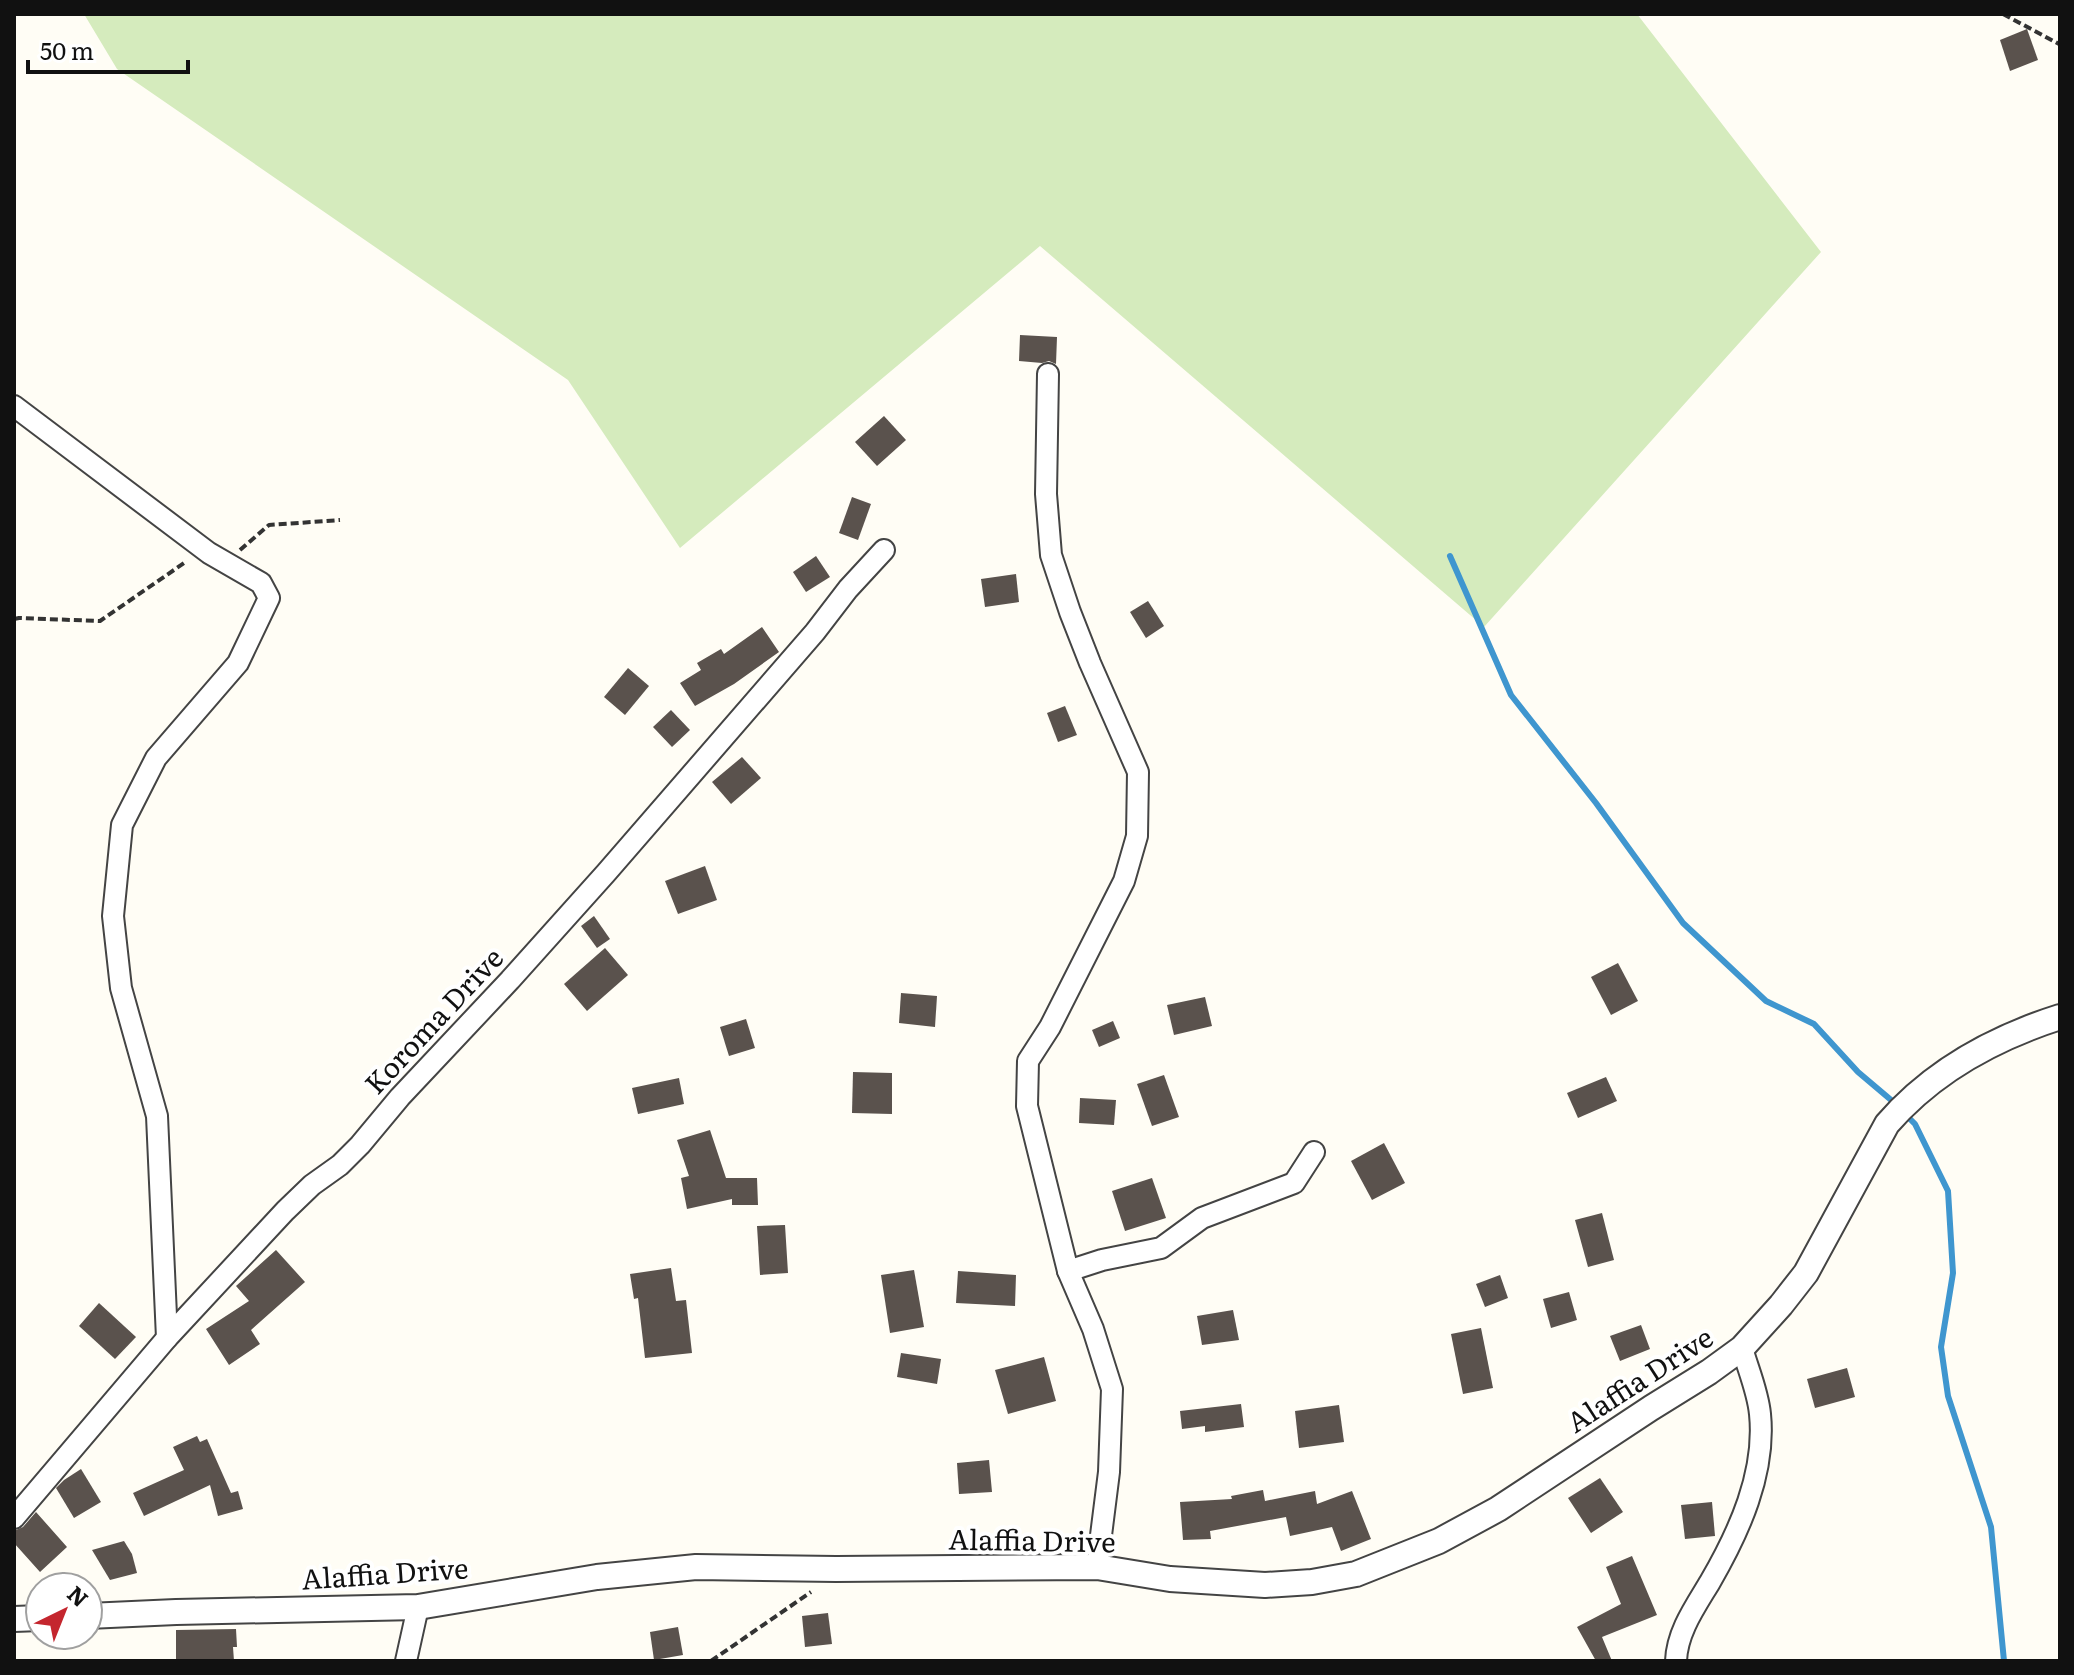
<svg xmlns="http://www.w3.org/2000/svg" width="2074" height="1675" font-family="Literata,serif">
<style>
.green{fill:#d5ebbd}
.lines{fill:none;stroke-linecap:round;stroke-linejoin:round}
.stream{stroke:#3f96cf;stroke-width:6}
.building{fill:#5a524d}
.minor-casing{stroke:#444;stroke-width:24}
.tertiary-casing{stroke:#444;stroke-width:28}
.path{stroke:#333;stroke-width:4;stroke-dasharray:8 4;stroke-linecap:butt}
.minor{stroke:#fff;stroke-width:20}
.tertiary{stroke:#fff;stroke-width:24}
.labels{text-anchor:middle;stroke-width:8;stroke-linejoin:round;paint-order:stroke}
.street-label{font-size:28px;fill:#111;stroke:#fff}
</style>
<rect width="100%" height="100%" fill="#fffdf5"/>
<!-- green -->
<polygon class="green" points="84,14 1637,14 1821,252 1484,627 1040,246 680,548 568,380 117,69"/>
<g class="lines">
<!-- stream -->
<g class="stream">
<polyline points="1450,556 1511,695 1596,803 1683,923 1766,1001 1814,1024 1858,1072 1897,1105"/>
<polyline points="1905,1114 1915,1124 1948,1191 1953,1273 1941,1347 1948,1396 1991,1527 2004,1661"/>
</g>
</g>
<!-- building -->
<g class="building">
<polygon points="2027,29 2038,60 2010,71 2000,40"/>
<polygon points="1020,335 1057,337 1056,364 1049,361 1042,363 1019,361"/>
<polygon points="884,416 906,440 877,466 855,442"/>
<polygon points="852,497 871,504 858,540 839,533"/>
<polygon points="816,556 830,577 806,592 793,572"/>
<polygon points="1016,574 1019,602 985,607 981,579"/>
<polygon points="1148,601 1164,626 1146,638 1130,612"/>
<polygon points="762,627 779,652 734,684 695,706 680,683 701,670 697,663 721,649 724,654"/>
<polygon points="628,668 649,686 625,715 604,697"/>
<polygon points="1065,706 1077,735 1058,742 1047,713"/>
<polygon points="671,710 690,730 672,747 653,727"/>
<polygon points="742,757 761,778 731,804 712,782"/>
<polygon points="705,866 717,900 678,914 665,881"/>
<polygon points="594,916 610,939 597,948 581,926"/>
<polygon points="605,948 628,975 587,1011 564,984"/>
<polygon points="1618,963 1638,1001 1611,1015 1591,977"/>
<polygon points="901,993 937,996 935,1027 899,1023"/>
<polygon points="1205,997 1212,1026 1174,1035 1167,1005"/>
<polygon points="746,1019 755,1048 729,1056 720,1027"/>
<polygon points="1113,1021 1120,1038 1099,1047 1092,1030"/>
<polygon points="853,1072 892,1073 892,1114 852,1113"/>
<polygon points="1164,1075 1179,1117 1152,1126 1137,1084"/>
<polygon points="1606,1077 1617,1101 1578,1118 1567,1093"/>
<polygon points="679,1078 684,1104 638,1114 632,1088"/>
<polygon points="1080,1098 1116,1100 1114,1125 1079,1123"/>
<polygon points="710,1130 726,1178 757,1178 758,1205 732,1205 732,1199 687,1209 681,1178 689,1176 677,1140"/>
<polygon points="1384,1143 1405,1183 1372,1200 1351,1161"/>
<polygon points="1152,1178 1166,1218 1125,1231 1112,1191"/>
<polygon points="1602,1213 1614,1260 1588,1267 1575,1220"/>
<polygon points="785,1225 788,1273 760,1275 757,1226"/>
<polygon points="276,1250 305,1282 251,1330 260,1344 229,1365 206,1329 249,1301 236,1286"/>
<polygon points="671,1268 676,1301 686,1300 692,1353 645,1358 638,1298 634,1299 630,1274"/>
<polygon points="914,1270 924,1327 890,1333 881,1275"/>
<polygon points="958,1271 1016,1275 1015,1306 956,1303"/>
<polygon points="1500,1275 1508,1298 1485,1307 1476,1284"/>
<polygon points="1569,1292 1577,1320 1551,1328 1543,1299"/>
<polygon points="99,1303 136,1337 115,1359 79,1326"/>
<polygon points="1233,1310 1239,1340 1202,1345 1197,1316"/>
<polygon points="1641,1325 1650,1349 1620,1361 1610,1336"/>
<polygon points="1481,1328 1493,1388 1463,1394 1451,1334"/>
<polygon points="901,1353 941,1359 937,1384 897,1377"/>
<polygon points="1044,1357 1056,1401 1008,1414 995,1370"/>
<polygon points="1847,1368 1855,1397 1815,1408 1807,1379"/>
<polygon points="1241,1404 1244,1427 1205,1432 1205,1426 1182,1429 1180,1411"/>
<polygon points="1339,1405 1344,1442 1299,1448 1295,1411"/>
<polygon points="197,1436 200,1442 207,1439 231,1493 238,1491 243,1509 218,1516 210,1485 144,1516 133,1493 184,1470 173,1447"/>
<polygon points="989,1460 992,1492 959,1494 957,1463"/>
<polygon points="81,1469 101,1502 74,1518 56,1488 64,1480"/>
<polygon points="1600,1478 1623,1512 1591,1533 1568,1498"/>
<polygon points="1263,1490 1265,1501 1315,1491 1317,1504 1352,1491 1371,1539 1341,1551 1332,1527 1290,1536 1286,1517 1210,1531 1211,1539 1183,1540 1180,1502 1232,1499 1231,1496"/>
<polygon points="1712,1502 1715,1536 1685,1539 1681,1505"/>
<polygon points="36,1512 67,1547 40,1572 14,1543 14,1531 23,1527"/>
<polygon points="124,1541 132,1554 137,1573 110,1580 92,1550"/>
<polygon points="1632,1556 1657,1615 1602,1637 1612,1661 1596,1661 1577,1627 1621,1604 1606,1567"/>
<polygon points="828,1613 832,1644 805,1647 802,1616"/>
<polygon points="678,1627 683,1655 654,1660 650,1632"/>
<polygon points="236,1629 237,1647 233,1647 234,1661 176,1661 176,1630"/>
</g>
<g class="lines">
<defs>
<g id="minor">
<polyline points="1048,374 1046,494 1051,555 1070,612 1090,663 1138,772 1137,836 1124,881 1050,1027 1028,1061 1027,1106 1068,1271 1093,1329 1112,1389 1109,1472 1097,1567"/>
<polyline points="14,406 209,553 261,583 269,598 238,663 156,758 122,825 113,916 121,988 157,1116 167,1338"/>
<polyline points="1068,1271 1102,1260 1161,1248 1202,1218 1294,1183 1314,1152"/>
<polyline points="14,1518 167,1338 285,1211 312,1185 340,1165 360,1145 400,1097 510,980 606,873 815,632 848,589 884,550"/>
<polyline points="406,1661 418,1607"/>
<path d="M1676 1661C1677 1632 1695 1607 1710 1582 1739 1532 1766 1473 1760 1414 1758 1392 1748 1369 1742 1348"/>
</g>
<g id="tertiary">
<path d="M88 1616 176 1612 418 1607 597 1577 696 1567 836 1569 1097 1567 1170 1579 1265 1585 1312 1582 1356 1574 1439 1541 1498 1509 1651 1408 1709 1372 1742 1348 1781 1305 1806 1273 1887 1124C1932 1072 1994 1038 2060 1017"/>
<polyline points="14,1619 40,1618"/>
</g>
</defs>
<!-- minor casing -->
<use href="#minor" class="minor-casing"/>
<!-- tertiary casing -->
<use href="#tertiary" class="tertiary-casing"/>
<!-- path -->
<g class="path">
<polyline points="2003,14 2059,44 2060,43"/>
<polyline points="240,550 269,525 340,520"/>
<polyline points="14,619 19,618 100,621 187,561"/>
<polyline points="711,1661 811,1592"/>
</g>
<!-- minor -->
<use href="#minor" class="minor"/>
<!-- tertiary -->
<use href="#tertiary" class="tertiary"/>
</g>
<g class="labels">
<!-- street labels -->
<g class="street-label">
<text transform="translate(434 1021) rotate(-47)" y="10">Koroma Drive</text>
<text transform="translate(1640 1380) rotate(-33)" y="10">Alaffia Drive</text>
<text transform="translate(1032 1541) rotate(1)" y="10">Alaffia Drive</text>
<text transform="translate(385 1574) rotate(-4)" y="10">Alaffia Drive</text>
</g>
</g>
<!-- border -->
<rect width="2074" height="1675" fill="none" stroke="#111111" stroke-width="32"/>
<!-- north arrow -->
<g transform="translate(64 1611) rotate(43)"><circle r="38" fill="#ffffff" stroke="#a0a0a0" stroke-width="2"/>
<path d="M0-6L14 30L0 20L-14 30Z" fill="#c4262e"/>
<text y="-12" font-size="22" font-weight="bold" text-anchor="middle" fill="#111111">N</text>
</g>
<!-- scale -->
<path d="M28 60v12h160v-12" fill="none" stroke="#111111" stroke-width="4"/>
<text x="40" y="60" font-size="24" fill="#111111" stroke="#ffffff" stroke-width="6" paint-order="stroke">50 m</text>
</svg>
